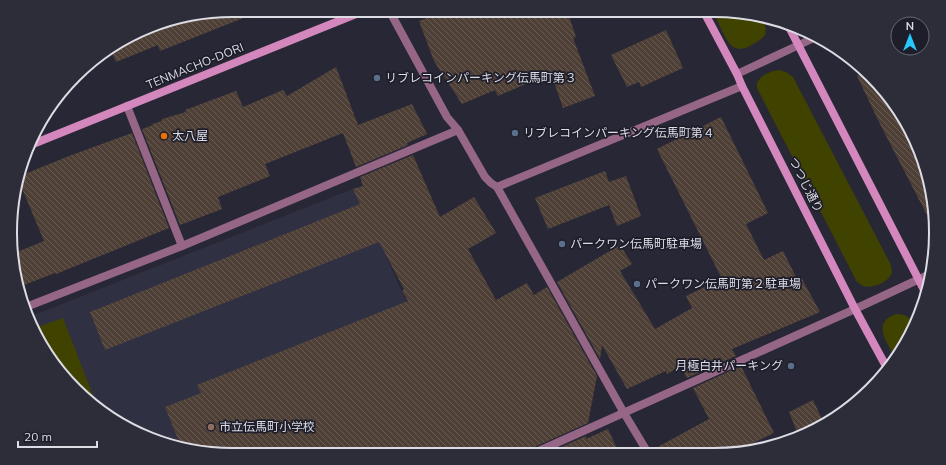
<svg xmlns="http://www.w3.org/2000/svg" width="946" height="465" font-family="Mulish,'Noto Sans JP',sans-serif">
<style>
.built{fill:#303043}
.green{fill:#404200}
.building{fill:url(#building-back-hatch)}
.lines{fill:none;stroke-linecap:round;stroke-linejoin:round}
.street{stroke:#966687;stroke-width:8}
.secondary{stroke:#d487bd;stroke-width:8}
.service-dot{fill:#5c6f8a;stroke:#1e1e2b;stroke-width:1.5}
.food-dot{fill:#e8710a;stroke:#1e1e2b;stroke-width:1.5}
.education-dot{fill:#8d6e63;stroke:#1e1e2b;stroke-width:1.5}
.labels{text-anchor:middle;stroke-width:3.5;stroke-linejoin:round;paint-order:stroke}
.street-label{font-size:12px;fill:#dcdce5;stroke:#1e1e2b}
.poi-label{font-size:12px;fill:#dcdce5;stroke:#1e1e2b;text-anchor:start}
.rim{fill:none;stroke:#dcdce5;stroke-width:2}
</style>
<defs>
<pattern id="building-back-hatch" width="6" height="6" patternUnits="userSpaceOnUse"><rect width="6" height="6" fill="#4f4037"/><path d="M-1 5l2 2M0 0l6 6M5-1l2 2" fill="none" stroke="#685b54"/></pattern>
</defs>
<rect width="100%" height="100%" fill="#282735"/>
<!-- built -->
<polygon class="built" points="355,188 455,409 218,455 134,432 75,390 33,331 29,317"/>
<!-- green -->
<g class="green">
<path d="M713 10H728L763 20C765 25 767 30 765 35 762 40 747 49 741 49 739 49 734 48 732 46 725 40 717 20 713 10Z"/>
<path d="M779 70 786 72 793 77 890 263C891 266 892 269 892 272 890 282 872 289 863 286 861 285 859 283 857 282L760 94C759 92 758 90 757 88 755 77 770 71 779 70Z"/>
<path d="M896 314C905 314 910 317 915 325L913 331 896 359C887 343 871 322 896 314Z"/>
<polygon points="63,318 97,406 75,390 33,331 32,329"/>
</g>
<!-- building -->
<g class="building">
<polygon points="232,10 244,10 246,17 160,51 158,45 116,62 110,49 161,22"/>
<polygon points="448,10 567,10 576,37 573,38 595,96 563,108 551,73 498,96 495,90 462,104 434,61 419,21"/>
<polygon points="666,30 683,68 641,87 639,82 627,87 611,55"/>
<polygon points="336,67 358,125 412,104 427,134 407,143 408,145 356,167 343,133 265,164 270,176 218,197 222,209 180,225 142,129 153,125 152,124 162,121 162,119 186,112 185,110 236,91 243,107 283,90 287,96"/>
<polygon points="863,72 881,86 924,161 932,219 929,219 881,126 857,76"/>
<polygon points="721,117 768,213 746,224 764,260 783,251 797,279 801,277 820,312 732,349 736,356 687,378 681,366 667,374 666,371 627,389 602,345 600,359 557,282 620,245 632,264 620,271 655,329 692,308 686,296 722,279 657,149"/>
<polygon points="132,133 169,228 56,274 55,273 19,287 12,261 12,254 44,241 18,179 20,176 69,156"/>
<polygon points="413,155 440,217 474,197 496,233 468,249 496,300 527,283 534,295 547,287 597,376 588,423 530,449 527,451 527,454 218,455 180,444 165,407 201,393 197,385 408,301 402,291 404,289 379,242 105,350 90,312 360,204 353,189 363,186 360,177"/>
<polygon points="605,171 609,182 626,176 641,216 617,226 609,205 548,229 535,198"/>
<polygon points="741,366 774,433 751,444 752,446 740,453 653,453 652,450 709,419 693,388"/>
<polygon points="813,400 822,419 797,432 789,412"/>
<polygon points="608,429 619,453 546,454 586,436 586,439"/>
</g>
<g class="lines">
<!-- street -->
<g class="street">
<polyline points="389,10 447,117 458,130 485,177 491,183 497,187 624,413 648,453"/>
<polyline points="737,74 816,37"/>
<polyline points="127,106 182,246"/>
<polyline points="497,187 742,86"/>
<polyline points="26,307 182,246 458,130"/>
<polyline points="532,454 855,309 928,275"/>
</g>
<!-- secondary -->
<g class="secondary">
<polyline points="703,10 737,74 742,86 855,309 888,370"/>
<polyline points="789,27 924,290"/>
<polyline points="33,144 366,10"/>
</g>
</g>
<!-- markers -->
<g class="service-dot">
<circle cx="377" cy="78" r="4"/>
<circle cx="515" cy="133" r="4"/>
<circle cx="562" cy="244" r="4"/>
<circle cx="637" cy="284" r="4"/>
<circle cx="791" cy="366" r="4"/>
</g>
<circle class="food-dot" cx="164" cy="136" r="4"/>
<circle class="education-dot" cx="211" cy="427" r="4"/>
<g class="labels">
<!-- street labels -->
<g class="street-label">
<text transform="translate(195 66) rotate(-22)" y="4">TENMACHO-DORI</text>
<text transform="translate(806 185) rotate(63)" y="4">つつじ通り</text>
</g>
<!-- poi labels -->
<g class="poi-label">
<text x="385" y="82">リブレコインパーキング伝馬町第３</text>
<text x="523" y="137">リブレコインパーキング伝馬町第４</text>
<text x="172" y="140">太八屋</text>
<text x="570" y="248">パークワン伝馬町駐車場</text>
<text x="645" y="288">パークワン伝馬町第２駐車場</text>
<text x="783" y="370" text-anchor="end">月極白井パーキング</text>
<text x="219" y="431">市立伝馬町小学校</text>
</g>
</g>
<!-- crop -->
<path d="M0 0H946V465H0ZM232 17H714A215 215 0 0 1 929 232V233A215 215 0 0 1 714 448H232A215 215 0 0 1 17 233V232A215 215 0 0 1 232 17Z" fill="#2d2d3a" fill-rule="evenodd"/>
<path class="rim" d="M232 17H714A215 215 0 0 1 929 232V233A215 215 0 0 1 714 448H232A215 215 0 0 1 17 233V232A215 215 0 0 1 232 17Z"/>
<!-- north arrow -->
<g transform="translate(910 36)"><circle r="19" fill="#1e1e2b" stroke="#6a6a75"/>
<path d="M0-3L7 15L0 10L-7 15Z" fill="#25c9fe"/>
<text y="-6" font-size="11" font-weight="bold" text-anchor="middle" fill="#dcdce5">N</text>
</g>
<!-- scale -->
<path d="M18 441v6h79v-6" fill="none" stroke="#dcdce5" stroke-width="2"/>
<text x="24" y="441" font-size="12" fill="#dcdce5" stroke="#1e1e2b" stroke-width="3" paint-order="stroke">20 m</text>
</svg>
